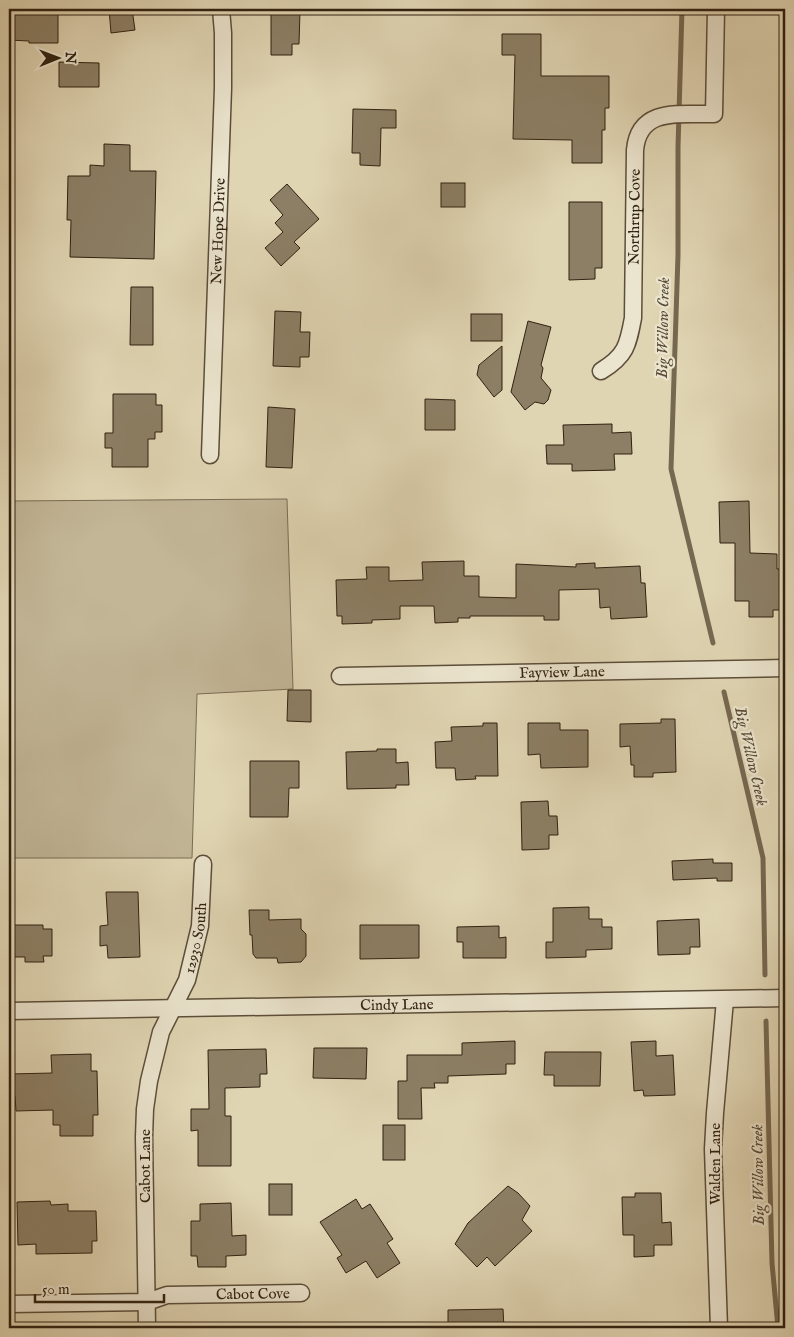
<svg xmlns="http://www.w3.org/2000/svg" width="794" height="1337" font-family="'IM FELL English',serif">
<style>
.green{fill:#c2b697;stroke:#796c54}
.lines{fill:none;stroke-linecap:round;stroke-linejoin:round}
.stream{stroke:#766851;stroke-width:5}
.building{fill:#8c7f65;stroke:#302111}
.street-casing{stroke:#5c4e3a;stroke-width:19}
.street{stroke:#ebe4ce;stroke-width:16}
.labels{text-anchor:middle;stroke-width:4.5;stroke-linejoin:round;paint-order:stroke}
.street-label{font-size:15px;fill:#302111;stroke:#ebe4ce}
.water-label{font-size:16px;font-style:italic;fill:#594b36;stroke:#ebe4ce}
</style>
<rect width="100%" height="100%" fill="#e0d5b3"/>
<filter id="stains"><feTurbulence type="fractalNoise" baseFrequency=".004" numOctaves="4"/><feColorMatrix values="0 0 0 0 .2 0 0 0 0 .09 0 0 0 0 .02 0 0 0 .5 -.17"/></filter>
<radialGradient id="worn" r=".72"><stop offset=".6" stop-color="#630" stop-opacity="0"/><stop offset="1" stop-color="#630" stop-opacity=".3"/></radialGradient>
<!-- green -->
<polygon class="green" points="287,499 293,689 197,694 192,858 9,858 9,501"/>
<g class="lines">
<!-- stream -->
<g class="stream">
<polyline points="682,9 678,147 678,255 671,469 713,643"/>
<polyline points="724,692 763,858 765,975"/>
<polyline points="766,1021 772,1263 778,1328"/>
</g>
</g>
<!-- building -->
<g class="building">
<polygon points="30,9 51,9 51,13 58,13 58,43 29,43 29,41 9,40 9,13 29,14"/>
<polygon points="109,9 132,9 135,30 111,33"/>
<polygon points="271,9 295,9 295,11 300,11 299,44 292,44 292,55 271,55"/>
<polygon points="502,34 541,34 541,76 609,76 609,108 605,108 605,130 602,130 602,163 572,163 572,140 513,139 515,55 502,55"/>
<polygon points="59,62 99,63 99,87 59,87"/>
<polygon points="353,109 396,110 396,128 381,128 380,166 360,165 360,153 352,153"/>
<polygon points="104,144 130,145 130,171 156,171 154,259 70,257 71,220 67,220 68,176 90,176 90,165 104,166"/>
<rect x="441" y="183" width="24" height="24"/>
<polygon points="287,184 319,219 294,242 300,248 281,266 265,248 283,232 275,223 283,215 270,200"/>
<polygon points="569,202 602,202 602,268 595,268 595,279 569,280"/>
<polygon points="131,287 153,287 153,345 130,345"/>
<polygon points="275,311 301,312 300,332 310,332 309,357 300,357 300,367 273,366"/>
<rect x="471" y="314" width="31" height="27"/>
<polygon points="528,321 551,327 541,365 543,368 541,378 551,390 548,400 544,404 535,402 525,410 511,392"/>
<polygon points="502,346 502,390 494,397 477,375 479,365"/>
<polygon points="113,394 156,394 156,405 162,405 162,432 155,432 155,439 148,439 148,467 112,467 112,448 105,448 105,433 113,433"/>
<polygon points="425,399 455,400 455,430 425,430"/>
<polygon points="268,407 295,409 292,468 266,467"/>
<polygon points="612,424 612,433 631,432 632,454 614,454 615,470 572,471 572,464 547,464 546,445 564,445 563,425"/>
<polygon points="749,501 750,553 777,554 777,569 785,569 785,610 773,610 773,617 749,617 749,601 735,601 735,543 720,543 719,502"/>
<polygon points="464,561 464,576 479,576 479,597 516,598 516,564 576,567 576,564 595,563 595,568 640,566 641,583 645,583 647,617 611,619 610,607 600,608 599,589 559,590 559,620 544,620 544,616 470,616 470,618 458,618 458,622 435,623 434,606 400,606 400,619 372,620 372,623 342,624 342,616 337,616 336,580 367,579 366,567 389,567 389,581 423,580 422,562"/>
<polygon points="288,690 311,690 311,722 287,721"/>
<polygon points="661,719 675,719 676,772 653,773 653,777 634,777 634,765 631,765 630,746 620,747 620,724 661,723"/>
<polygon points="483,723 497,723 498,776 475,776 476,779 456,780 455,768 436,768 435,742 452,741 451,727 483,726"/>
<polygon points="528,723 560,723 560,730 588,730 588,767 541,768 540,754 528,755"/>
<polygon points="377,749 396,749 396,763 408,762 409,785 396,785 396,788 347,789 346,752 377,751"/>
<polygon points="250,761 299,761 299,788 289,788 288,817 250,817"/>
<polygon points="548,801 549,816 557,816 558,835 549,835 549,849 522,850 521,802"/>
<polygon points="713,859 713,863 732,863 732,881 717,881 717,878 673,880 672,861"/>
<polygon points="106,892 138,892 140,957 108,958 107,945 100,946 100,926 108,925"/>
<polygon points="589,907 589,919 602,919 602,927 612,927 612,949 586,950 586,957 546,958 546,942 553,942 553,908"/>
<polygon points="249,910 269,910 269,920 301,919 301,929 306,934 306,956 301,962 278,963 277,958 256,958 253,954 252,935 250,935"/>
<polygon points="699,919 700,947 690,947 690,954 658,955 657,921"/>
<polygon points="9,925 43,925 43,929 52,929 52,956 43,956 44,962 25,962 25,957 9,957"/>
<polygon points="360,925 419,925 419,958 360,959"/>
<polygon points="499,926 499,938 506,937 506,958 463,958 463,942 457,942 457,927"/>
<polygon points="515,1041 515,1064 506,1064 506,1074 448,1076 448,1083 434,1083 435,1088 421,1088 422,1119 398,1119 398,1081 407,1081 407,1055 462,1055 462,1043"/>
<polygon points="656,1041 656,1056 673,1055 675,1095 644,1096 643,1090 634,1091 631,1042"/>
<polygon points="314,1048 367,1048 366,1079 313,1078"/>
<polygon points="266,1049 267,1074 260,1074 260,1087 225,1088 225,1116 231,1116 231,1166 198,1166 198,1130 191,1131 191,1109 209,1109 208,1050"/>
<polygon points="545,1052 601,1052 600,1086 554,1086 554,1075 544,1075"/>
<polygon points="91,1054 91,1071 97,1071 98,1115 93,1115 93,1136 60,1136 60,1125 53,1125 53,1110 16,1111 15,1096 9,1096 9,1074 52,1073 51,1055"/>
<rect x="383" y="1125" width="22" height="35"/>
<rect x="269" y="1184" width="23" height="31"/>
<polygon points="508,1186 518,1193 530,1206 522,1220 532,1231 495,1266 487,1257 477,1267 455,1244 468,1223"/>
<polygon points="635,1193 661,1193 662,1223 671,1222 672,1245 654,1245 654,1256 634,1257 634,1235 623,1235 622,1197 635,1197"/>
<polygon points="356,1199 362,1209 370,1204 393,1239 387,1243 400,1263 377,1278 366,1261 346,1273 337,1258 342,1255 320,1222"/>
<polygon points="50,1201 51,1205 68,1204 68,1211 96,1211 97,1241 92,1241 92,1253 36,1254 36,1244 18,1245 17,1202"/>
<polygon points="231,1203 232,1236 246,1235 246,1255 226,1256 226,1267 198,1267 197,1256 191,1256 191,1221 200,1221 200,1204"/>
<polygon points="503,1309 504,1328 448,1328 448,1310"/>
</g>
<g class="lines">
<defs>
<g id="street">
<path id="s1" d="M601 371C626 356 628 345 633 318L635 150C639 106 681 115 714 114L716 9"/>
<path id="s2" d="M210 455 223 88V33L221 9"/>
<path id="s3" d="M340 676 785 668"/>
<path id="s4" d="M9 1011 785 998"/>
<path id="s5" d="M9 1304 147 1302 167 1295 301 1293"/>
<path id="s6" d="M147 1328 144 1137 145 1109 149 1081 161 1032 187 980 200 926 203 864"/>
<polyline points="719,1328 713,1149 715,1113 725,1000"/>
</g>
</defs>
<!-- street casing -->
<use href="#street" class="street-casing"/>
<!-- street -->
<use href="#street" class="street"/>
</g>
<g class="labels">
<!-- street labels -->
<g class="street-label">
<text dy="5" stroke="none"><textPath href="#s1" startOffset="166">Northrup Cove</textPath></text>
<text dy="5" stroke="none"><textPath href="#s2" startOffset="224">New Hope Drive</textPath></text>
<text dy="5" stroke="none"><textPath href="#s3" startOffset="222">Fayview Lane</textPath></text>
<text dy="5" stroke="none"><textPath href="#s6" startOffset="399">12930 South</textPath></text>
<text dy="5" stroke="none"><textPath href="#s4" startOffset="388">Cindy Lane</textPath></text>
<text transform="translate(715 1164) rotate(-90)" y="5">Walden Lane</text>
<text transform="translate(145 1166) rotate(-90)" y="5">Cabot Lane</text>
<text dy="5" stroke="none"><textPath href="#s5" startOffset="245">Cabot Cove</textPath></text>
</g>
<!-- water labels -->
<g class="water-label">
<text transform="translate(662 328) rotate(-89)" y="6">Big Willow Creek</text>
<text transform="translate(752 756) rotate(77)" y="6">Big Willow Creek</text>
<text transform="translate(757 1175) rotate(-91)" y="6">Big Willow Creek</text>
</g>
</g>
<!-- margin -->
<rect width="794" height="1337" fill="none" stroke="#e0d5b3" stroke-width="30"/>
<rect x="10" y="10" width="774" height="1317" fill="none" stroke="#302111" stroke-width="2.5"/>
<rect x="15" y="15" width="764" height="1307" fill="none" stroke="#302111"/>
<!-- north arrow -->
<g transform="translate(58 58) rotate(89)" stroke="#ebe4ce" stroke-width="4" paint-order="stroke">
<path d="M0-4L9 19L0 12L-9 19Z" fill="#302111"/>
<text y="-8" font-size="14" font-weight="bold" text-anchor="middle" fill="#302111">N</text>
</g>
<!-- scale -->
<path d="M35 1294v8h129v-8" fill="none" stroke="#302111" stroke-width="2.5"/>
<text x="42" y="1294" font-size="15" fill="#302111" stroke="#ebe4ce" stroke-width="4" paint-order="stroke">50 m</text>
<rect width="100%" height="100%" filter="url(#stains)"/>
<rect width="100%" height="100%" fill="url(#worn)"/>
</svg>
